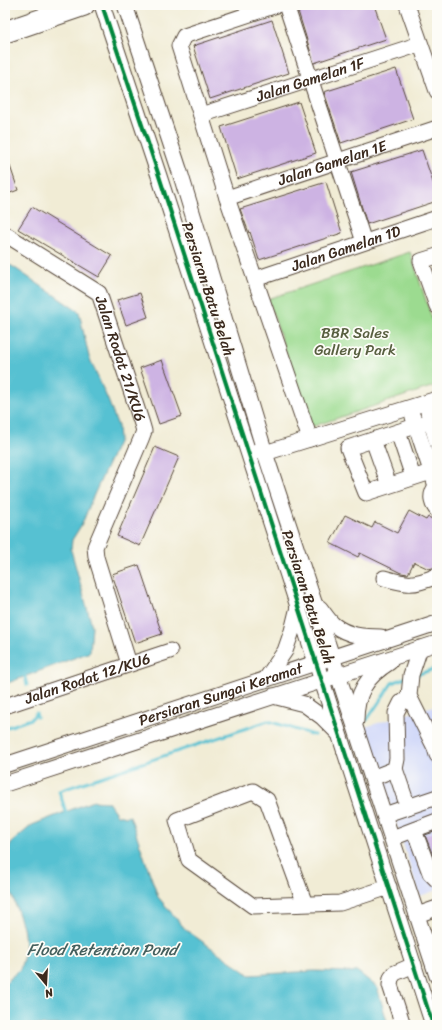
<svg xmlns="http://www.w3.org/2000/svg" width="442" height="1030" font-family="Sriracha,sans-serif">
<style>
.built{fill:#d2d9f9}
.green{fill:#9cdb90;stroke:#6c8257}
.water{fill:#56c1d2;stroke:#487678}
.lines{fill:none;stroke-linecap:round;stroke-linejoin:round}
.stream{stroke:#56c1d2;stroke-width:3}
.building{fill:#cdb3e3}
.minor-casing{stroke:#564739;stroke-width:17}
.highway-casing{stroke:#564739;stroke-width:23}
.minor{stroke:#fff;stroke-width:15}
.highway{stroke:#fff;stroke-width:21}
.cycleway-casing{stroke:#fdfcf7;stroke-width:6}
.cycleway{stroke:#00873e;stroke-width:4}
.labels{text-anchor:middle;stroke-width:3.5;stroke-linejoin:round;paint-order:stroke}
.street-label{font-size:15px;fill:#3b2a1e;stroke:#fdfcf7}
.park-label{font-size:15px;fill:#585f40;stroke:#fdfcf7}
.water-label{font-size:16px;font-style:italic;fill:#445f5d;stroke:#fdfcf7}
</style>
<rect width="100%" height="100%" fill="#fdfcf7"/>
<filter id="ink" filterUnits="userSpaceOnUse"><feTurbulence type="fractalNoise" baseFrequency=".025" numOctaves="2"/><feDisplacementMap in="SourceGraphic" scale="8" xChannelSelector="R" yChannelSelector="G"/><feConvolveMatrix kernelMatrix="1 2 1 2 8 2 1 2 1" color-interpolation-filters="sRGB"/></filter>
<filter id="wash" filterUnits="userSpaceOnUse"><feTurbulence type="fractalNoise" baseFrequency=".012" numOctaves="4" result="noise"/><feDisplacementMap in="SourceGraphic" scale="16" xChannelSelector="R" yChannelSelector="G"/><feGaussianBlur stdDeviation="0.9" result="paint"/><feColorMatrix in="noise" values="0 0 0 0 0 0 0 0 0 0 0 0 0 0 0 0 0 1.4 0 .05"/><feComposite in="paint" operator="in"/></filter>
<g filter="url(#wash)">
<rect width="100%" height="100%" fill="#f1ecd5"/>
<!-- built -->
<polygon class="built" points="437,705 437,890 420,896 365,727"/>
<!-- green -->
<polygon class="green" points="410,252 437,334 437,385 311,427 268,299"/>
<!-- water -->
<g class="water">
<polygon points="5,264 12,266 79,312 89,357 108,400 118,426 119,440 93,497 82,524 72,540 71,550 92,626 90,652 5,684"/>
<polygon points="93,801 108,802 117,815 126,817 130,816 158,897 186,930 250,975 313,971 358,972 377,987 388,1025 5,1025 5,983 20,969 26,949 23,927 5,874 5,860 11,843 32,825"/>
</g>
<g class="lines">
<!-- stream -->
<g class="stream">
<polyline points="416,675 437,668"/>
<polyline points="25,677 27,685"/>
<polyline points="367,720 392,683 405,678"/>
<polyline points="5,728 31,719 36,713 37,717"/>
<polyline points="66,812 59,791 268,721 314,735"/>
</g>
</g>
<g id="blocks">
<!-- building -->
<g class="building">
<polygon points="317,5 374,5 386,39 314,63 298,11"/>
<polygon points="272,20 289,73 210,99 193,46"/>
<polygon points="396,69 413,119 341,143 324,92"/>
<polygon points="299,102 316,153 237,179 221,127"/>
<polygon points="422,150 437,194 437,201 367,224 351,172"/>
<polygon points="5,157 7,157 18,190 5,195"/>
<polygon points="326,182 342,233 259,260 250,232 249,233 240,209"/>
<polygon points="32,207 112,256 99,277 18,229"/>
<polygon points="140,293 148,317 126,325 117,300"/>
<polygon points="162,360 182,416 159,424 140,368"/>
<polygon points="155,447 179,457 140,546 117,536"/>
<polygon points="409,511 426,520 428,517 437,521 437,565 436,567 429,569 414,562 408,574 401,573 360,553 358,557 330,543 345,515 372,528 375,522 397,533"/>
<polygon points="139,565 162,634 135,643 112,574"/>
<polygon points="437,831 437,866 425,835"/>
</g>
</g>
</g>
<g filter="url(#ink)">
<use href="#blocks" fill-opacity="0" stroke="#564739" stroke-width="1"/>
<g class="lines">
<defs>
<g id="minor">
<polyline points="102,5 159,176 433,1025"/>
<polyline points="125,5 179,169 265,453 437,976"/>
<polyline points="277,5 184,36 179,46 227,198 310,439"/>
<polyline points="286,5 364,242"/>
<polyline points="407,5 437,91"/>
<path id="s1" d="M201 115 420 44"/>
<path id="s2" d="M227 198 437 128"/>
<path id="s3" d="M5 234 99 293 142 424 144 431 141 439 95 547 96 557 129 664"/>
<polyline points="437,256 421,261 437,306"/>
<path id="s4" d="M255 279 437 218"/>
<polyline points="428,412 437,442"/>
<polyline points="413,417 436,486"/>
<polyline points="431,421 348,448 366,493 437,470"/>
<polyline points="398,432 413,477"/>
<polyline points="373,440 389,485"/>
<polyline points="257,451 265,453 437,399"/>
<path d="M437 485C430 493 430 502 437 510"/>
<path d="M384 578C409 585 412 586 437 576"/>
<path d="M320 608C324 613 329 621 334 625 348 636 364 637 381 637"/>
<polyline points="420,648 411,675 409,696 435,748 437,755"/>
<polyline points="265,680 285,651 292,631 298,607"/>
<polyline points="273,696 304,704 322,717 337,732"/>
<path id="s5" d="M5 706 170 651"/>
<path d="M356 721C356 693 366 677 390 662"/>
<path id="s6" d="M5 765 437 623"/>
<polyline points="395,769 408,807"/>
<polyline points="372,778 395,769 397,759 396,713 401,703 409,696"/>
<polyline points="5,784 437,643"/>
<polyline points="384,815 437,797"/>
<polyline points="414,830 430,873 437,880"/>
<polyline points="392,838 437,821"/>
<polyline points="305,904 267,800 253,791 177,820 189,860 253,906 340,903 389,887"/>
<polyline points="417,915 437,908"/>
<polyline points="403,1025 390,985 391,978 395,973 414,965"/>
</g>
<polyline id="highway" points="5,32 84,5"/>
</defs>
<!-- minor casing -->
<use href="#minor" class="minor-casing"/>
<!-- highway casing -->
<use href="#highway" class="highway-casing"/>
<!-- minor -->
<use href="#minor" class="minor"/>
<!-- highway -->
<use href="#highway" class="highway"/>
<defs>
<polyline id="cycleway" points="102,5 159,176 433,1025"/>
</defs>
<!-- cycleway casing -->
<use href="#cycleway" class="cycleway-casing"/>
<!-- cycleway -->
<use href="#cycleway" class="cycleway"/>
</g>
</g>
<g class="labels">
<!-- street labels -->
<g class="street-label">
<text dy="5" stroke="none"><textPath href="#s1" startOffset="115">Jalan Gamelan 1F</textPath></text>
<text dy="5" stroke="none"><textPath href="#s2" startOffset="111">Jalan Gamelan 1E</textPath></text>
<text dy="5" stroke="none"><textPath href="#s4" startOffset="96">Jalan Gamelan 1D</textPath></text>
<text transform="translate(208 289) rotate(72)" y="5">Persiaran Batu Belah</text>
<text dy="5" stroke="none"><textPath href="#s3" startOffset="180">Jalan Rodat 21/KU6</textPath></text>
<text transform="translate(308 597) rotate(72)" y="5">Persiaran Batu Belah</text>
<text dy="5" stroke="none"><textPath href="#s5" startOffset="87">Jalan Rodat 12/KU6</textPath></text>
<text dy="5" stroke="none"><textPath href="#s6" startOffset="227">Persiaran Sungai Keramat</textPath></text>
</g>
<!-- park labels -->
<g class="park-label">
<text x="355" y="338">BBR Sales<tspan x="355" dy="17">Gallery Park</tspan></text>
</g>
<!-- water labels -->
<g class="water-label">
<text x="102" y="955">Flood Retention Pond</text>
</g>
</g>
<!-- margin -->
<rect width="442" height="1030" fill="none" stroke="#fdfcf7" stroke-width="20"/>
<!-- north arrow -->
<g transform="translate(46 984) rotate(162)" stroke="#fdfcf7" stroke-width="3" paint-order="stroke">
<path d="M0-3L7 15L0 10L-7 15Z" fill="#3b2a1e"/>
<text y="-6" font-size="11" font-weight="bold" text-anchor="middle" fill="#3b2a1e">N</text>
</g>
</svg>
